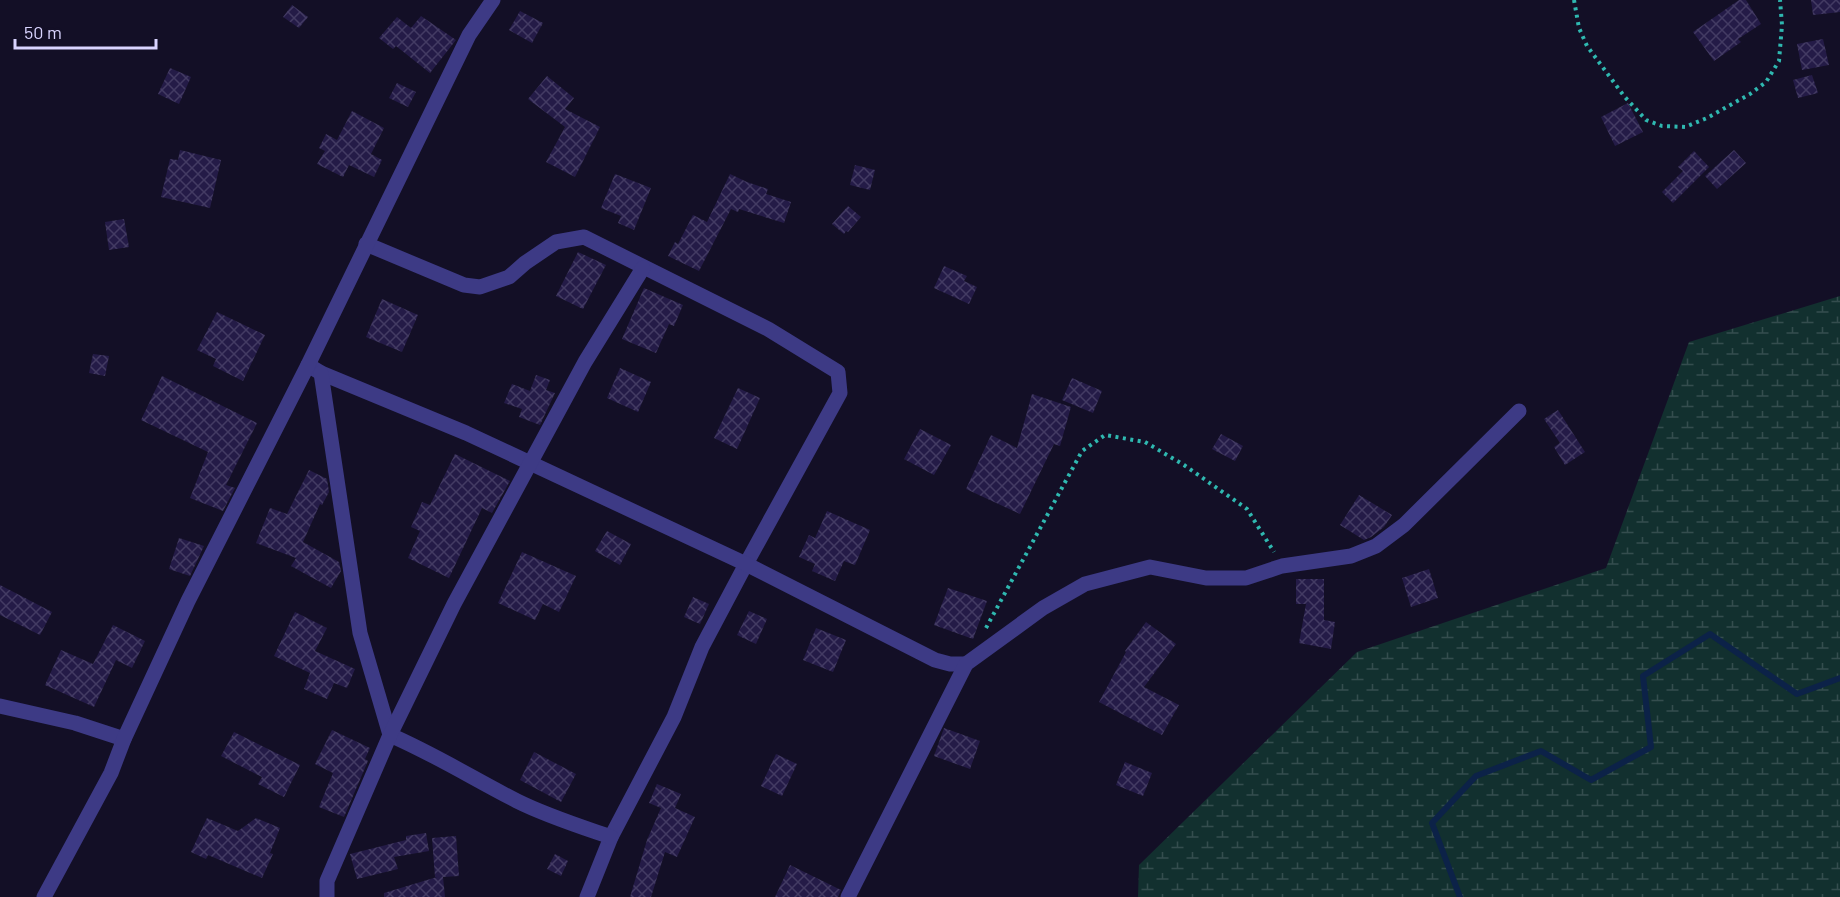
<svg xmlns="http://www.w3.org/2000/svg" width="1840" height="897" font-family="Barlow,sans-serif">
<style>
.wetland{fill:url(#wetland-marsh)}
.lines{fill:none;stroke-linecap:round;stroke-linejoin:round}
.stream{stroke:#0c2248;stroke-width:6}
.building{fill:url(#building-cross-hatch)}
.path{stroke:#2fb8b0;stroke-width:4;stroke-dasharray:3 4.5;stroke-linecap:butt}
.minor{stroke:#3d3a85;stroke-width:15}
</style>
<defs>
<pattern id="wetland-marsh" width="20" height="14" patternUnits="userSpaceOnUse" patternTransform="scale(1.5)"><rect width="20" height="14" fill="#12302f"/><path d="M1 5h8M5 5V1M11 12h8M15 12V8" fill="none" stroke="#344d4e"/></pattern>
<pattern id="building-cross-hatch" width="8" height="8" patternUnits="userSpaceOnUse" patternTransform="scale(1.5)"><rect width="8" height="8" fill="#241b47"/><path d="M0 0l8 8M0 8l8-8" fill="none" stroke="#433b63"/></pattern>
</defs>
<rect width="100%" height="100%" fill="#130f26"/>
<!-- wetland -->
<polygon class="wetland" points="1840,296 1840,897 1138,897 1139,865 1357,652 1606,568 1689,342"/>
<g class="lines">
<!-- stream -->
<polyline class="stream" points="1460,897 1432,823 1476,776 1541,751 1591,780 1651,747 1643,676 1710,634 1797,694 1840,678"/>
</g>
<!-- building -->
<g class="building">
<polygon points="1739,0 1746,0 1761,24 1738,39 1741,42 1714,61 1693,32"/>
<polygon points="1811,0 1840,0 1840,12 1813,15"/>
<polygon points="292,5 308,17 299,28 283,17"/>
<polygon points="520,11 543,23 532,43 509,30"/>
<polygon points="421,16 456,40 430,73 396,46 393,49 379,38 397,17 411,28"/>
<polygon points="1823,39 1829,65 1802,70 1797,44"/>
<polygon points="170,68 191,77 179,104 158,94"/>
<polygon points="1812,75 1818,93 1798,98 1793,80"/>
<polygon points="547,76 574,98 565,109 600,127 575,177 546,162 565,127 528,99"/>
<polygon points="397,83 416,92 408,107 389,98"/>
<polygon points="1628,103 1643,132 1615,146 1601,117"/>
<polygon points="352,111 384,128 371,154 382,160 374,177 349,165 343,177 317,164 325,151 319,148 326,134 337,140"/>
<polygon points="180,150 221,160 210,208 161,197 170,159 178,160"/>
<polygon points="1734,150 1746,163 1717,189 1705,176"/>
<polygon points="1694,151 1709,167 1673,203 1662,192 1683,171 1678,167"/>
<polygon points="855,165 875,170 870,190 850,185"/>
<polygon points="615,174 651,188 634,230 618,223 621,216 601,208"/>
<polygon points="730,174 747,182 768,189 766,194 791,202 784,223 739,209 738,212 731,209 699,271 668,256 675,242 678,244 693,215 707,222"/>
<polygon points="848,206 861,217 848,232 846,231 844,234 832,224"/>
<polygon points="124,219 129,247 109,250 105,222"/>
<polygon points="578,252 606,265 583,309 556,296"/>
<polygon points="944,266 967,276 964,281 977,287 969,304 934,288"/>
<polygon points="644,288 683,305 674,326 669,324 656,353 622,339"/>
<polygon points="382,299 418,315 402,352 366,337"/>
<polygon points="217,312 265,335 243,381 213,366 216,359 197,350"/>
<polygon points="93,354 109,356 105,376 89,373"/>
<polygon points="620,368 651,382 638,412 607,398"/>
<polygon points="536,375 550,380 546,390 555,393 540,425 519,417 522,409 504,403 512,384 530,391"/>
<polygon points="162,376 257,423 226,485 235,488 223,511 190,498 208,452 141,420"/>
<polygon points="1072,378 1102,391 1093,413 1062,400"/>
<polygon points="738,388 760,398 737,449 714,438"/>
<polygon points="1032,394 1071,407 1060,446 1054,444 1020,514 966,489 991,435 1017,448"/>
<polygon points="1558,410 1585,452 1565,465 1554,447 1560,443 1544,419"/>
<polygon points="920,429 951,445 934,475 904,459"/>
<polygon points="1221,434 1243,446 1235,461 1212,449"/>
<polygon points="455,454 510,481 492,513 482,508 449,578 408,558 420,531 411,527 422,502 430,505"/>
<polygon points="309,470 327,479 329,492 322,505 320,504 303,542 339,562 341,571 331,588 291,566 296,558 256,543 270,508 287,514"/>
<polygon points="1359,495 1392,515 1384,527 1371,537 1364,540 1340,525"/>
<polygon points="827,511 870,530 855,565 844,561 835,581 812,571 815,564 799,557 809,535 815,538"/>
<polygon points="607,531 631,544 620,565 595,551"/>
<polygon points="179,538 204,546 190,576 169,569"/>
<polygon points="522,552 576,576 559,612 543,604 535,620 498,603"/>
<polygon points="1429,569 1438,598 1411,607 1402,578"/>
<polygon points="1296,579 1324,579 1324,620 1335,622 1331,649 1299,643 1306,604 1296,604"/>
<polygon points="0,585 52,612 40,635 0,615"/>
<polygon points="948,588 987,601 973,639 934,625"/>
<polygon points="693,597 709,604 700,624 684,617"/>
<polygon points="749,611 767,619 756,644 737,635"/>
<polygon points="295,612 327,628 315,651 355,669 347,688 334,683 327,699 304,689 310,673 274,656"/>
<polygon points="1146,622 1176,644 1144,687 1179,705 1162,735 1099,702 1126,652 1125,651"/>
<polygon points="113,625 145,641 132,668 116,660 94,707 45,685 61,650 93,664"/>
<polygon points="816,628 846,640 833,672 803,660"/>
<polygon points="944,728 980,741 970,769 934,756"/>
<polygon points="332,730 370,748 365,759 368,761 344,817 319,807 333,773 315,764"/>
<polygon points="234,732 300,765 284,797 258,784 262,777 221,756"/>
<polygon points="534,752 576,774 561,802 520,780"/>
<polygon points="776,754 797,764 782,796 761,786"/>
<polygon points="1125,762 1152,773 1143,796 1116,785"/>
<polygon points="657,784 681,794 675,808 695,817 677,857 665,852 651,897 630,897 647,840 661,808 649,803"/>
<polygon points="207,818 238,831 256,818 280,828 270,853 273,854 262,878 208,855 206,859 191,852"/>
<polygon points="426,833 429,851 394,857 398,869 357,879 350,854 406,840 406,836"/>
<polygon points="456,836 459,876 443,877 445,897 384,897 384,893 437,877 435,877 432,838"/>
<polygon points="555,854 568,861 561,876 547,869"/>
<polygon points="790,865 841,890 838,897 775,897"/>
</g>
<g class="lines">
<!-- path -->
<g class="path">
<polyline points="1574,0 1579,28 1587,46 1624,96 1646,120 1662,126 1685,127 1707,118 1750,94 1766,82 1779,61 1782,25 1780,0"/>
<polyline points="986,628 1082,451 1105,435 1145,442 1184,465 1247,509 1274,552"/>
</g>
<!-- minor -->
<g class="minor">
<polyline points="366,244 464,285 480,287 509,277 525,263 556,242 584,237 768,329 838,372 840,393 746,564 702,647 674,717 611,837 587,897"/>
<polyline points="308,365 321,373 466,433 746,564 935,660 950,664 966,664"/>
<path d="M321 373 360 633 390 735C434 754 474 779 517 801 547 816 579 826 611 837"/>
<polyline points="0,706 75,723 124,739"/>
<polyline points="44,897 111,773 124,739 188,601 308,365 469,35 493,0"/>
<polyline points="327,897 327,881 390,735 454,604 585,362 643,268"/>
<polyline points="848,897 966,664 1043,608 1085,584 1150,567 1206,578 1246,578 1282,566 1351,556 1376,546 1404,525 1519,411"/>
</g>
</g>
<!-- scale -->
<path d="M15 39v9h141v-9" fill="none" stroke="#d9d4ff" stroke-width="3"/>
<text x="24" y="39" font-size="18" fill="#d9d4ff" stroke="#130f26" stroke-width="4.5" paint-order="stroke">50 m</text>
</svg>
